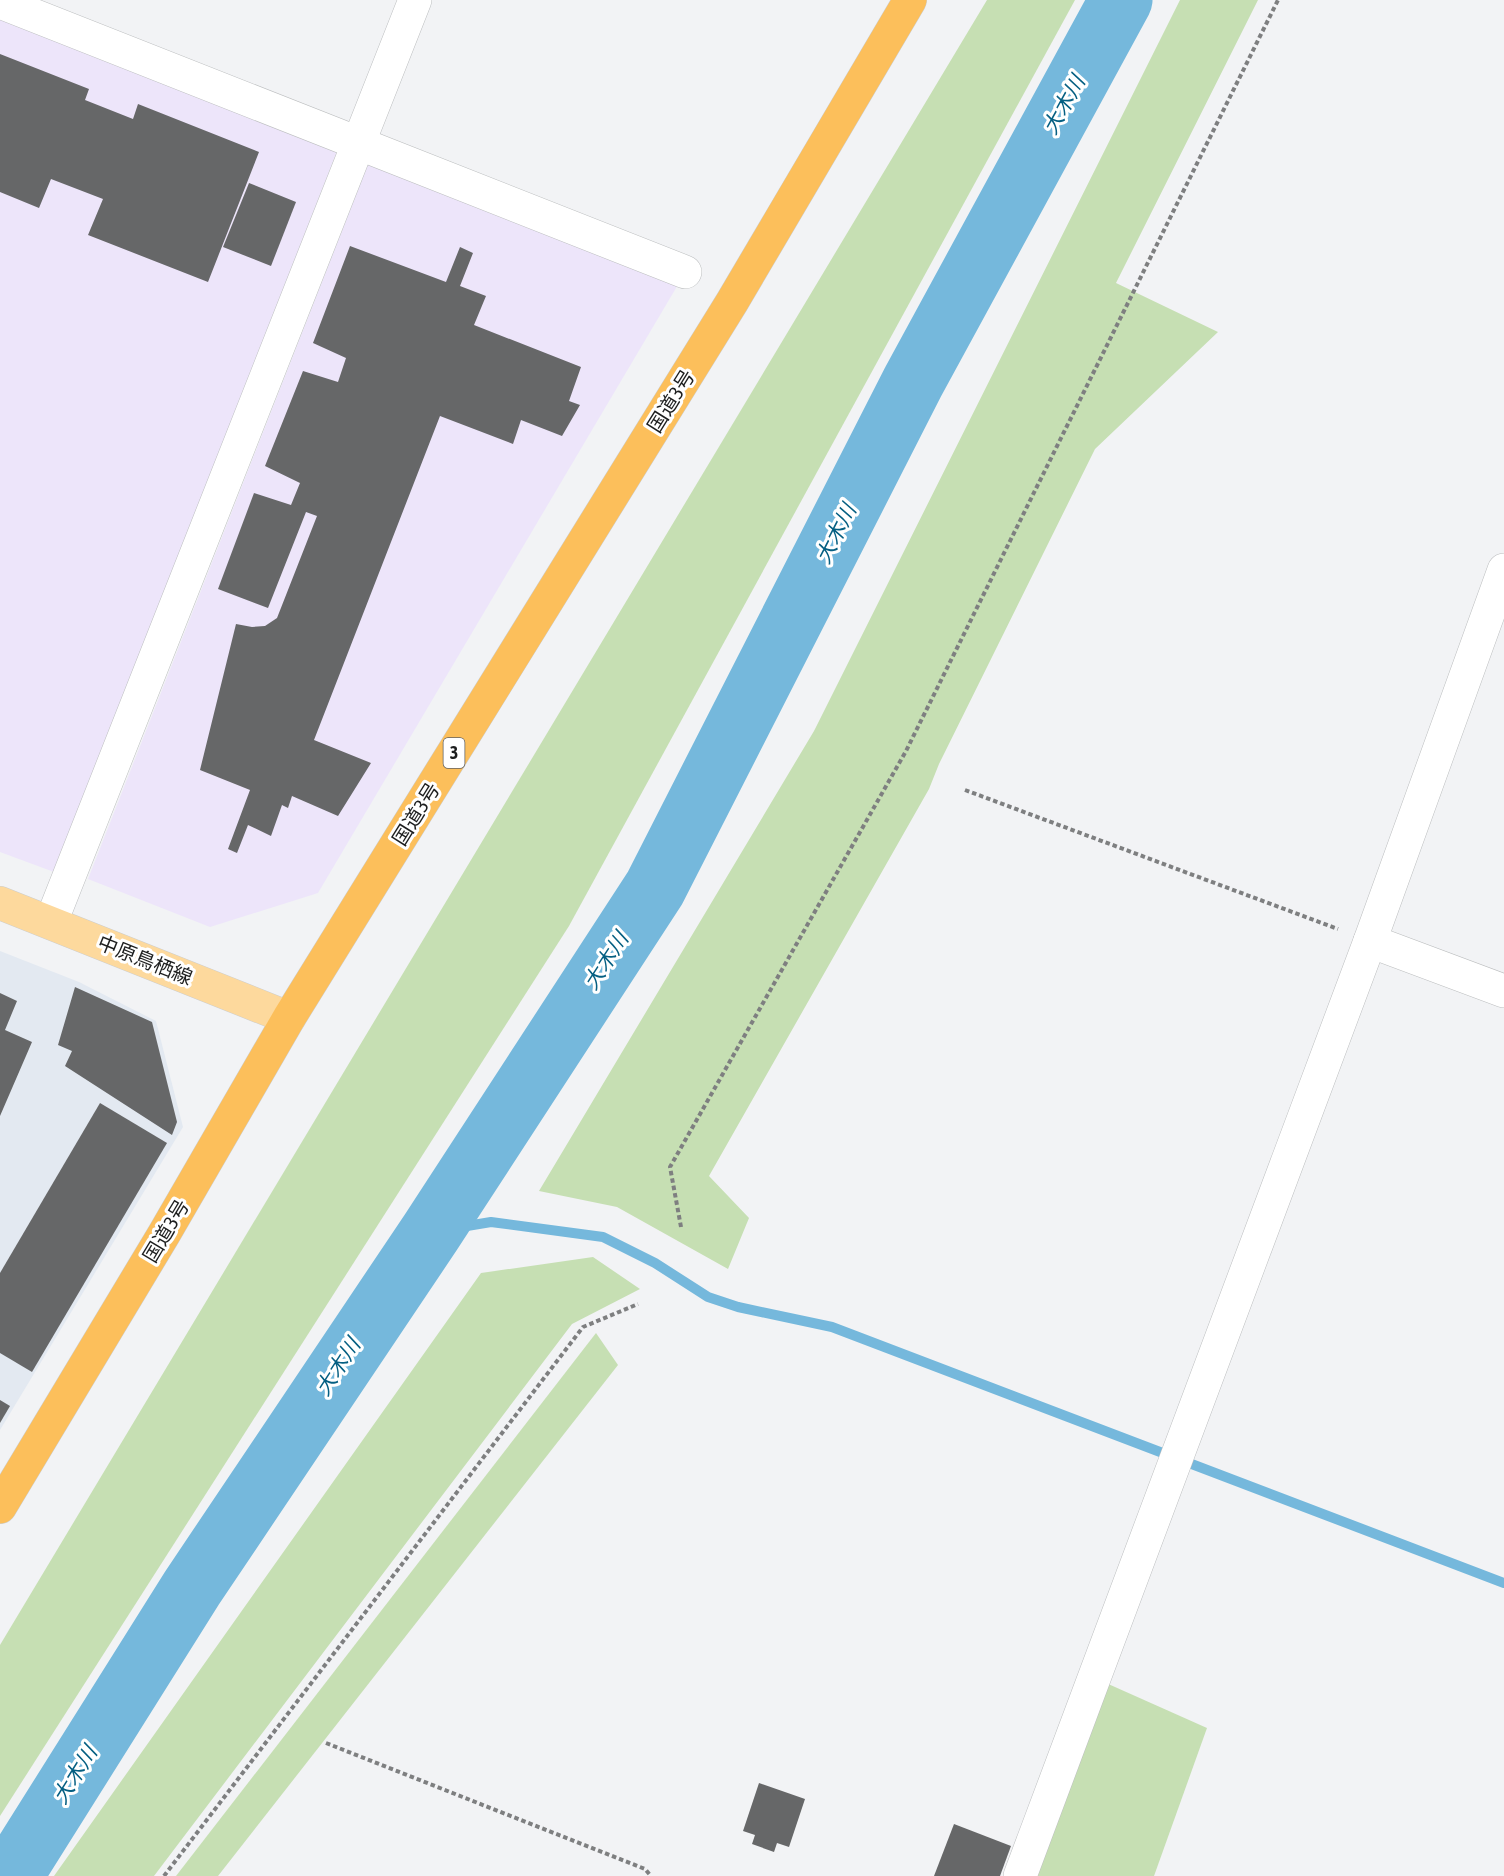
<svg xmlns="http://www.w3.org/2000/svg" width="1504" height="1876" font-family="'Asap Condensed','Noto Sans JP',sans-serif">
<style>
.commercial{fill:#ede5fa}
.built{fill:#e3e9f1}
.green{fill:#c6dfb3}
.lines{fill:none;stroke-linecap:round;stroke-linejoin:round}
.stream{stroke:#75b8dc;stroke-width:10}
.river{stroke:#75b8dc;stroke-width:63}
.building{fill:#666768}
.minor-casing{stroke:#bdbfc0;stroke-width:34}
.major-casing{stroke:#cdcece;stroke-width:34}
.highway-casing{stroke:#cdcece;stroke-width:34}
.path{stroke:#7e7f80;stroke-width:4;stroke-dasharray:4.5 3;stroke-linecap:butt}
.minor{stroke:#fff;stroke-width:33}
.major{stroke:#fdd99d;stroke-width:33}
.highway{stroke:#fcbf5b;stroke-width:33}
.labels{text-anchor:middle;stroke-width:6;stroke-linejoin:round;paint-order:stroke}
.shield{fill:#fff;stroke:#616262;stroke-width:1.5}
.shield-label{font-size:18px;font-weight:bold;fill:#1d1e1e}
.street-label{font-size:20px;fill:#1d1e1e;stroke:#fff}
.water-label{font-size:21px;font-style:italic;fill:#055f82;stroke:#fff}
</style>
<rect width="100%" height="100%" fill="#f2f3f5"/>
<!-- commercial -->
<g class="commercial">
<polygon points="0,17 338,149 54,872 0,852"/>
<polygon points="369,162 679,283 318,893 210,927 88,879"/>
</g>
<!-- built -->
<polygon class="built" points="0,951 79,982 156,1021 183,1127 0,1430"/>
<!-- green -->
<g class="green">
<polygon points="987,0 1075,0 569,926 0,1816 0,1645"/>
<polygon points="1180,0 1258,0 1116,283 1218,332 1095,449 939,764 929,789 709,1176 749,1218 728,1269 617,1207 539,1191 814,731"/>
<polygon points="593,1257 640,1289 572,1324 154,1876 54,1876 481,1273"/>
<polygon points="596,1333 618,1365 218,1876 176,1876"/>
<polygon points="1106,1683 1207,1728 1154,1876 1035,1876"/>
</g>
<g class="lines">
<!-- stream -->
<polyline class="stream" points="431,1232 491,1222 603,1237 655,1263 708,1297 738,1307 832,1327 1504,1583"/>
<!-- river -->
<polyline class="river" points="11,1876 192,1588 431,1232 655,888 913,382 1121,0"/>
</g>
<!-- building -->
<g class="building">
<polygon points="0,54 89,89 85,100 133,119 138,104 259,152 208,282 88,235 103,199 51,179 39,208 0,192"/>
<polygon points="249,183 296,202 271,266 223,247"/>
<polygon points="350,246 446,282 460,247 473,253 460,286 486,296 474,325 581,367 569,401 580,405 562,436 521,420 513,444 440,416 314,740 371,763 338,816 292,796 288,808 282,805 271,836 248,825 237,853 228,849 250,790 200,770 236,624 252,627 265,626 277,618 317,516 306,512 268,608 218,589 254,493 291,505 300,483 265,466 303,371 338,382 346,358 313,343"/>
<polygon points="75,987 152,1022 177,1122 172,1135 65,1066 72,1051 58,1045"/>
<polygon points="0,993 17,1001 5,1030 32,1042 0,1116"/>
<polygon points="100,1103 167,1143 32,1372 0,1353 0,1273"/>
<polygon points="0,1400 10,1406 0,1423"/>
<polygon points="759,1783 805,1799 789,1847 777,1843 774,1852 752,1844 755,1835 743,1831"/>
<polygon points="954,1824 1011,1846 1000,1876 934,1876"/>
</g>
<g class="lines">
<defs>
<g id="minor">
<polyline points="0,2 685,272"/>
<polyline points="51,922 415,0"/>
<polyline points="1370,941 1504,991"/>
<polyline points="1020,1876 1370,941 1504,570"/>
</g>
<polyline id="major" points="0,903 289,1018"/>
<polyline id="highway" points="0,1507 164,1234 289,1018 732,302 910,0"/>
</defs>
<!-- minor casing -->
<use href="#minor" class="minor-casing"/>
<!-- major casing -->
<use href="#major" class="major-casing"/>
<!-- highway casing -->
<use href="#highway" class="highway-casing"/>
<!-- path -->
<g class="path">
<polyline points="965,790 1338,929"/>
<polyline points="681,1227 670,1167 906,751 1278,0"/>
<polyline points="326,1743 645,1869 651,1876"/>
<polyline points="164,1876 583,1327 638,1304"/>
</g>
<!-- minor -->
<use href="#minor" class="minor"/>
<!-- major -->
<use href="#major" class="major"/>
<!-- highway -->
<use href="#highway" class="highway"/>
</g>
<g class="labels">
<!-- shield labels -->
<rect class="shield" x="443.5" y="738" width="21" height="30" rx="4.5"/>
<g class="shield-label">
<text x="454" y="759">3</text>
</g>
<!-- street labels -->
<g class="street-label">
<text transform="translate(671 401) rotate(-58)" y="7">国道3号</text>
<text transform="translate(416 814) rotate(-58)" y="7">国道3号</text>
<text transform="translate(145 960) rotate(22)" y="7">中原鳥栖線</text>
<text transform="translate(166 1231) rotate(-59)" y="7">国道3号</text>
</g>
<!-- water labels -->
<g class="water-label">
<text transform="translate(1064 105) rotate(-61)" y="7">大木川</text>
<text transform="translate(836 534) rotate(-63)" y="7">大木川</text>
<text transform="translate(606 961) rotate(-57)" y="7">大木川</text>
<text transform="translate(338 1367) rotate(-57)" y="7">大木川</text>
<text transform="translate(75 1775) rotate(-58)" y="7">大木川</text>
</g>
</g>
</svg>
